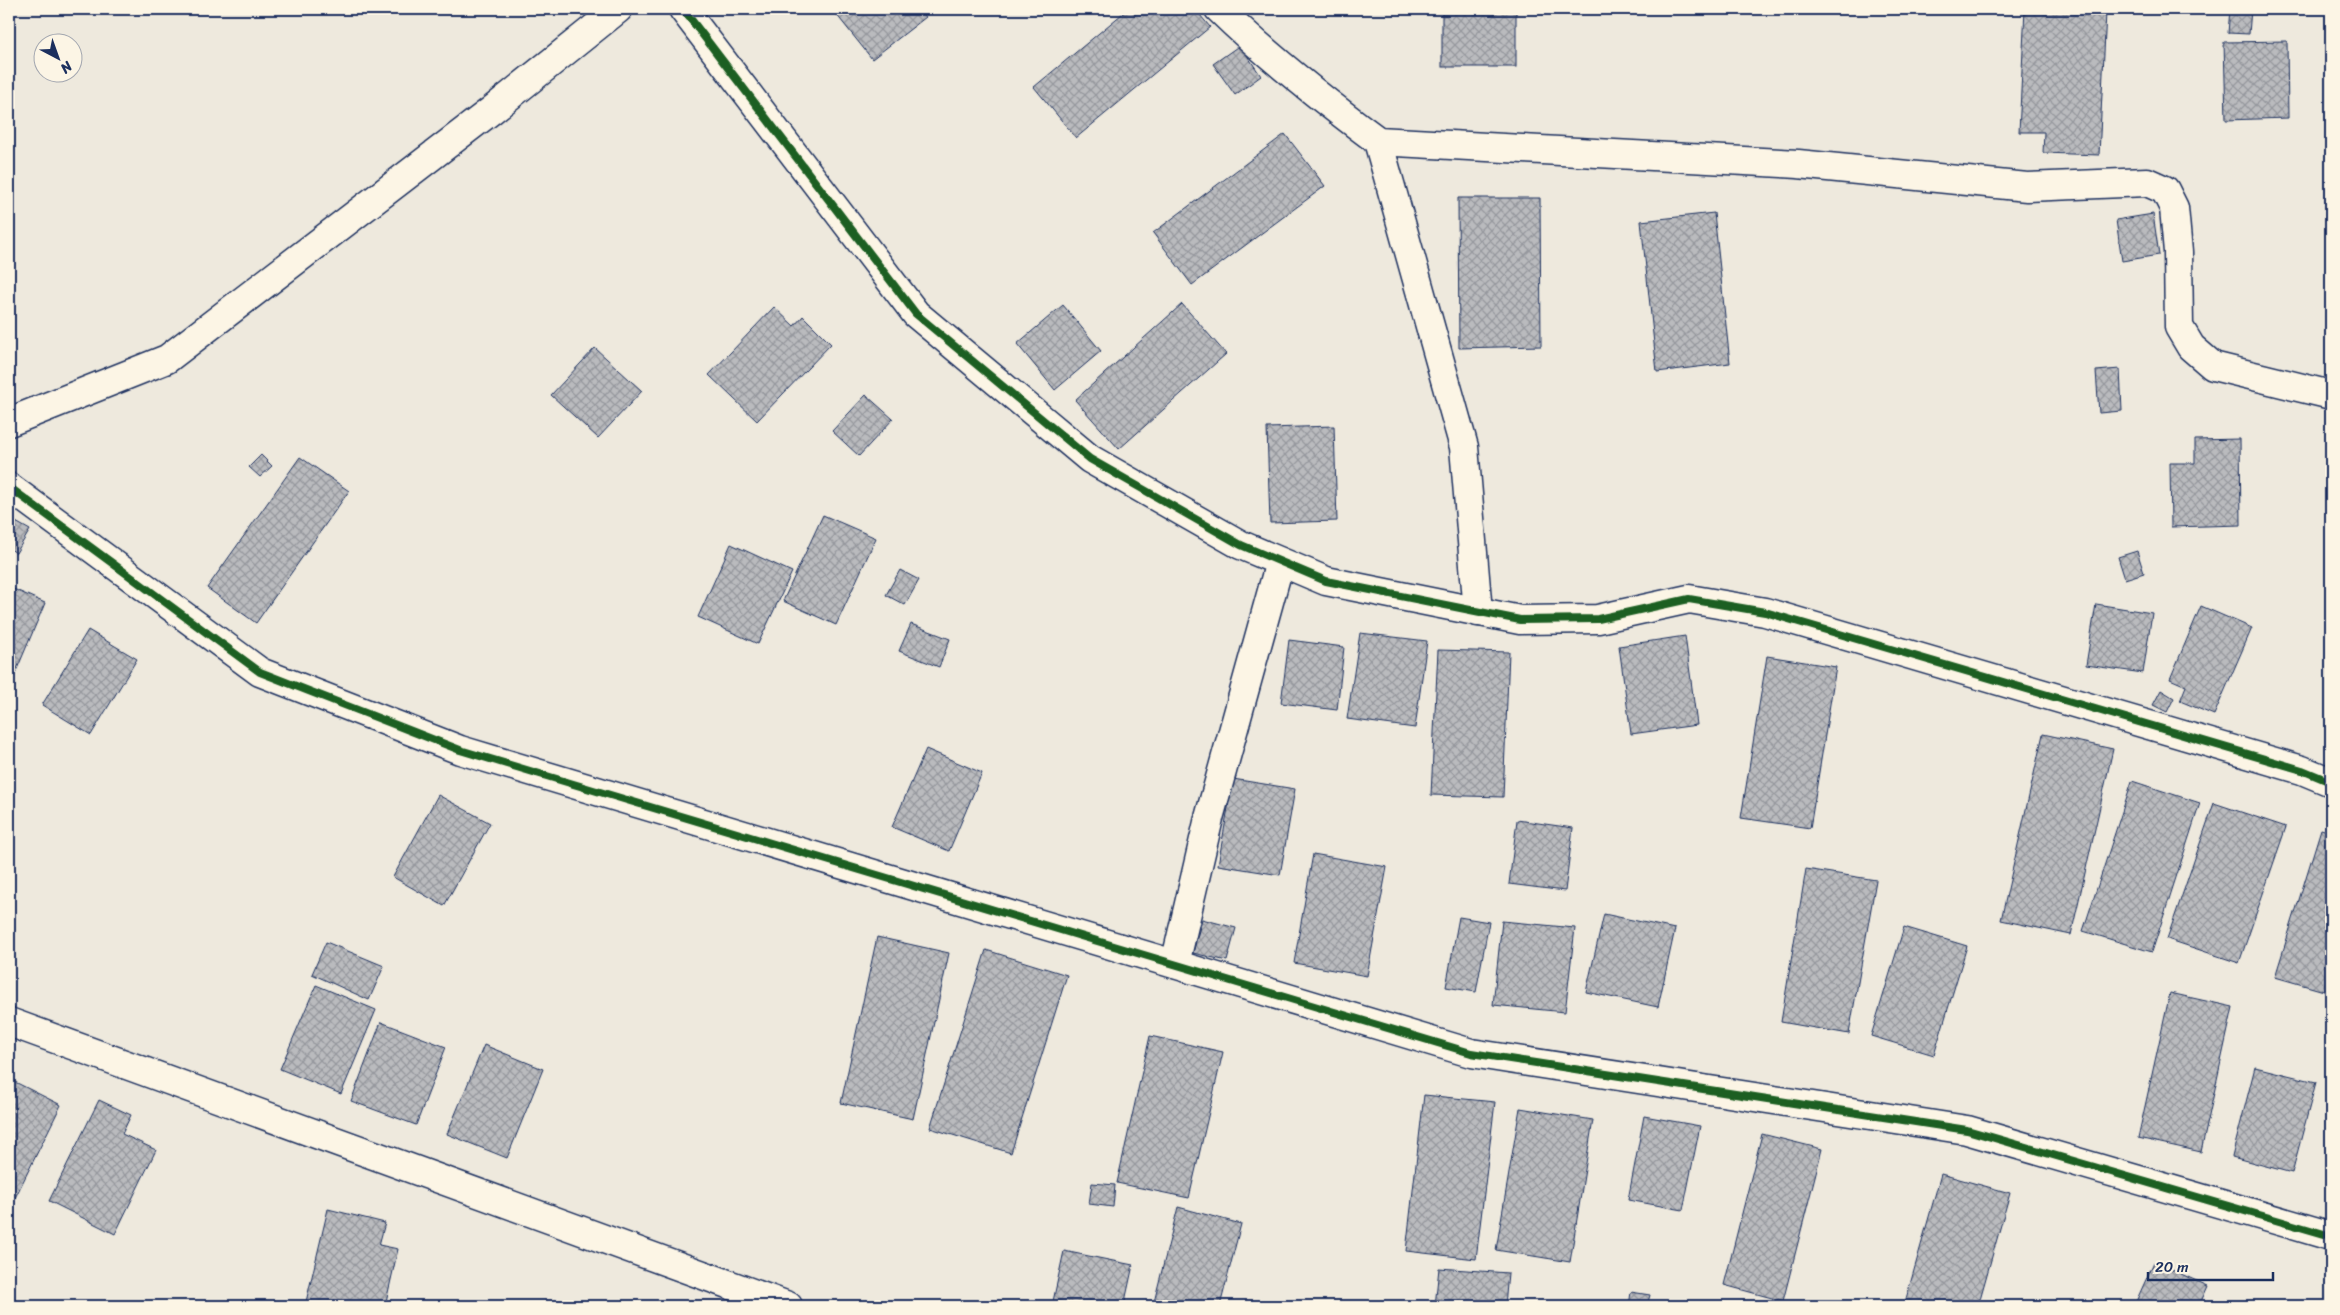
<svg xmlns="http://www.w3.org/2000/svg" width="2340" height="1315" font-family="Sriracha,sans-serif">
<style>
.building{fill:url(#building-cross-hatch);stroke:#1b2f5e}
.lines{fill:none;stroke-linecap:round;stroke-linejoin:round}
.street-casing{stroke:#1b2f5e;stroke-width:31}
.street{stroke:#fcf5e5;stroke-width:28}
.cycleway-casing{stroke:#fcf5e5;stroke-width:11}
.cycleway{stroke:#1b5e20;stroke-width:8}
</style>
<defs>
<pattern id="building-cross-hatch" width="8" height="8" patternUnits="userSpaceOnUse" patternTransform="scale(1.25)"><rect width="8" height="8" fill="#babbbe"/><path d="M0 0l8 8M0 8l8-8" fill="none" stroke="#96989e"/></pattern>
</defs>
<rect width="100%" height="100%" fill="#eee9dd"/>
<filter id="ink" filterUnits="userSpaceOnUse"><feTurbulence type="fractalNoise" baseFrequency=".02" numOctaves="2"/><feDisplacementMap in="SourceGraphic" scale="10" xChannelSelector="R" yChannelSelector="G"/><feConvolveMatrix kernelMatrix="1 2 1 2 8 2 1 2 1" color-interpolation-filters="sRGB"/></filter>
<g filter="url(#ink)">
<!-- building -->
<g class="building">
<polygon points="832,9 919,9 926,17 872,59"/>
<polygon points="1128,9 1195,9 1210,27 1076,138 1034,87"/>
<rect x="1442" y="9" width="74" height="58"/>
<polygon points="2025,9 2106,12 2099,155 2043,153 2044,132 2019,132"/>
<polygon points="2230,9 2251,9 2249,34 2228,33"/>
<polygon points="2287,41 2288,118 2226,120 2224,42"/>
<polygon points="1240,45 1261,76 1235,95 1213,64"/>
<polygon points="1285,134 1325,186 1192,285 1153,233"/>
<polygon points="1458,198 1540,198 1541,346 1459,348"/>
<polygon points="1714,213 1730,363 1657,372 1641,221"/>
<polygon points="2153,214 2159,255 2122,261 2116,220"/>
<polygon points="1182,304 1226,354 1119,449 1075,400"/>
<polygon points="1063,305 1101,351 1055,390 1017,344"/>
<polygon points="774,307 794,326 803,316 831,344 757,421 709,375"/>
<polygon points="595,348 642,391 598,438 551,395"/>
<polygon points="2120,369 2122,411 2099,413 2096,371"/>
<polygon points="866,395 893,419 859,456 832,431"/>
<polygon points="1334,426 1337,521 1270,523 1267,428"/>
<polygon points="2240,439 2241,525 2171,527 2170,463 2195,463 2195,440"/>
<polygon points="261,455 272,466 260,477 249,467"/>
<polygon points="300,457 349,491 256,623 207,588"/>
<polygon points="823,515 876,538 836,625 783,601"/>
<polygon points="14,521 30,530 16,553 9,548 9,530"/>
<polygon points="731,544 792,572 758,644 698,617"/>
<polygon points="2137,551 2144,573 2125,579 2118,557"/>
<polygon points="900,570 919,580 905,605 886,595"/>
<polygon points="9,587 45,603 9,688"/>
<polygon points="2096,604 2152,613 2143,673 2086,665"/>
<polygon points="2201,606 2252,628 2214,715 2180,701 2186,686 2170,679"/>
<polygon points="911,624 950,639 939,667 899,651"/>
<polygon points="88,630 137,659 91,735 42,705"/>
<polygon points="1360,633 1427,641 1415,728 1347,719"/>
<polygon points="1685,636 1697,725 1631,734 1619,646"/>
<polygon points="1289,640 1344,647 1337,710 1281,703"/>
<polygon points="1438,650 1509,652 1503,797 1431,795"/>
<polygon points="1767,656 1836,667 1810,828 1741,818"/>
<polygon points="2161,690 2174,698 2167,712 2153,705"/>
<polygon points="2043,734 2113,749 2071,935 2001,920"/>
<polygon points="926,749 982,773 949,851 892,827"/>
<polygon points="1233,779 1295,789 1280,875 1218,865"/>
<polygon points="2132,781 2200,803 2152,952 2083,931"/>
<polygon points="438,795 490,823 444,906 393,877"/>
<polygon points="2214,803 2286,827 2239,963 2167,939"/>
<polygon points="1517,820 1573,828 1565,891 1509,884"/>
<polygon points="2321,829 2331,832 2331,993 2275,977"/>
<polygon points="1313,854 1387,867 1367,976 1294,963"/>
<polygon points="1806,869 1876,880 1849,1034 1781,1022"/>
<polygon points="1604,914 1675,929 1658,1007 1586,992"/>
<polygon points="1459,917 1489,922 1476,992 1446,987"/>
<polygon points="1202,919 1236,928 1227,961 1193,953"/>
<polygon points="1502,921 1575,928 1565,1012 1493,1005"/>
<polygon points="1904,927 1967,946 1934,1055 1871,1036"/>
<polygon points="877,937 949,953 913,1119 841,1103"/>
<polygon points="326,942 384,966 369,1000 312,974"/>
<polygon points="986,950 1067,975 1011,1153 930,1128"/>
<polygon points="316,985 376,1010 341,1094 280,1069"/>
<polygon points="2170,993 2233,1007 2201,1152 2138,1138"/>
<polygon points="381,1022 446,1047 416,1125 351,1101"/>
<polygon points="1150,1036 1223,1052 1189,1198 1117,1183"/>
<polygon points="484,1045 543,1069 507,1158 447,1134"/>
<polygon points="2255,1067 2316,1082 2292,1173 2232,1157"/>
<polygon points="9,1079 61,1105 9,1210"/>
<polygon points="1424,1095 1495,1102 1476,1259 1406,1251"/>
<polygon points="99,1100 131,1115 122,1134 156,1150 115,1234 49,1201"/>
<polygon points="1520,1108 1593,1120 1570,1262 1496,1250"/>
<polygon points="1644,1116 1700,1126 1683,1210 1628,1200"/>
<polygon points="1762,1134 1822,1149 1783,1301 1724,1285"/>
<polygon points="1941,1174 2010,1193 1978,1306 1904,1306"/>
<polygon points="1092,1183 1115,1185 1113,1207 1089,1204"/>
<polygon points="1178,1207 1241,1224 1220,1306 1153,1306"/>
<polygon points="328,1209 385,1223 379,1245 398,1249 385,1306 305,1306"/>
<polygon points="1064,1251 1133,1265 1124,1306 1052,1306"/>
<polygon points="2154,1262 2208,1286 2199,1306 2134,1306"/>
<polygon points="1439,1268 1508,1273 1505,1306 1435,1306"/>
<polygon points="1631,1292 1650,1295 1647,1306 1629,1306"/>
</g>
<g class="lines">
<defs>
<g id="street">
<polyline points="683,9 916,314 1090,459 1241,545 1326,581 1520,620 1598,619 1689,599 1765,612 2302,770 2331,782"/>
<path d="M1219 9C1268 57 1323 100 1378 141L1798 164 2027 187 2147 182 2165 190 2174 208 2178 252 2179 327 2191 347 2213 366 2331 395"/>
<polyline points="1378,141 1464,447 1478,612"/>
<polyline points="9,422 167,359 492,110 618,9"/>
<polyline points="9,487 260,672 460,750 1471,1053 1967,1130 2331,1236"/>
<polyline points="1175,964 1209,818 1280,562"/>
<polyline points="9,1022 788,1306"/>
</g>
</defs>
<!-- street casing -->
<use href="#street" class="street-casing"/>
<!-- street -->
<use href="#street" class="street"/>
<defs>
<g id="cycleway">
<polyline points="683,9 916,314 1090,459 1241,545 1326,581 1520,620 1598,619 1689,599 1765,612 2302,770 2331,782"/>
<polyline points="9,487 260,672 460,750 1471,1053 1967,1130 2331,1236"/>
</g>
</defs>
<!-- cycleway casing -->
<use href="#cycleway" class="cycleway-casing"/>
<!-- cycleway -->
<use href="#cycleway" class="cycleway"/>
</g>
</g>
<!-- margin -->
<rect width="2340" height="1315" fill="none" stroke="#fcf5e5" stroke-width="30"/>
<rect x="15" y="15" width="2310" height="1285" fill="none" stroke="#1b2f5e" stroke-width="2" filter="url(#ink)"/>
<!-- north arrow -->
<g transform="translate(58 58) rotate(139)"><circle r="24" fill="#fcf5e5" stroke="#a2a6af"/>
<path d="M0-4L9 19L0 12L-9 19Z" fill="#1b2f5e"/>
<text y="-8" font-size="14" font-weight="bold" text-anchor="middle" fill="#1b2f5e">N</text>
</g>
<!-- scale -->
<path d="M2148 1272v8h125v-8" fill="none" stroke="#1b2f5e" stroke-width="2.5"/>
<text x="2155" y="1272" font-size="15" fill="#1b2f5e" stroke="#fcf5e5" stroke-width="4" paint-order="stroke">20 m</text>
</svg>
